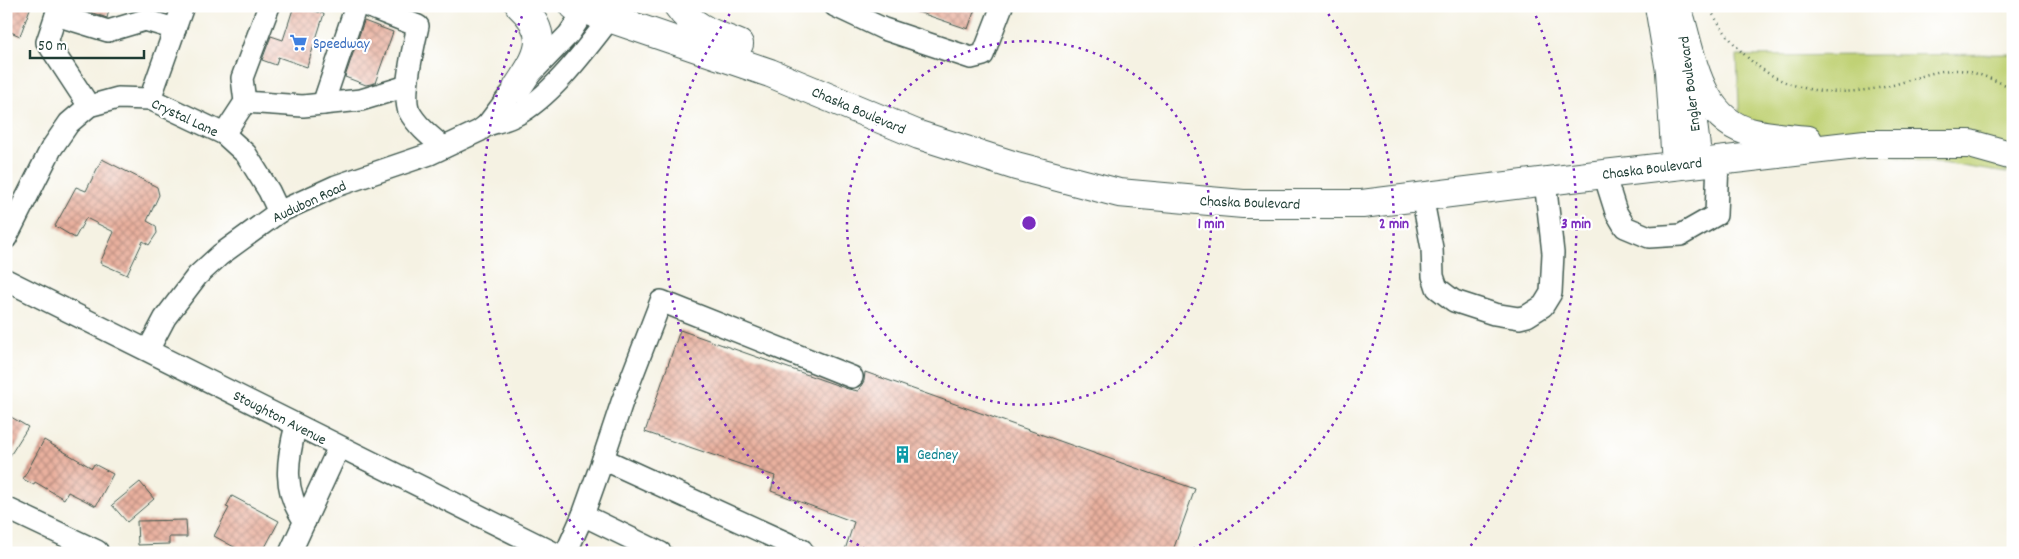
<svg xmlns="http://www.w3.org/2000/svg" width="2019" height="559" font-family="Dekko,sans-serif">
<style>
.green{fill:#c0d174;stroke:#708754}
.building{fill:url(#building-cross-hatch)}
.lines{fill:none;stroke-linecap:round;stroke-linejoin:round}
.minor-casing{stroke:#3f584e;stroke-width:24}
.major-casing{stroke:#3f584e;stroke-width:30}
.path{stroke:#3f584e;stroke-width:2.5;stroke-dasharray:1 4;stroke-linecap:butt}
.minor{stroke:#fff;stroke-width:21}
.major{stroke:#fff;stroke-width:28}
.ring{fill:none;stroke:#7b2cbf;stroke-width:2.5;stroke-dasharray:2.5 5}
.labels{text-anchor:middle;stroke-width:4.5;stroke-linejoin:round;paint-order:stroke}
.shop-label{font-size:15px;fill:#366cbe;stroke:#fff;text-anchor:start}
.street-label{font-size:15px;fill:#1f3d34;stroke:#fff}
.culture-label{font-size:15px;fill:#0d838f;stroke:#fff;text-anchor:start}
.centre{fill:#7b2cbf;stroke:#fff;stroke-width:2.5}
.ring-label{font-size:15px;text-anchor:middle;font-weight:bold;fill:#7b2cbf;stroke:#fff;stroke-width:4.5;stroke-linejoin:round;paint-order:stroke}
</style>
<defs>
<pattern id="building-cross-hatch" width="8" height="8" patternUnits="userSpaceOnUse" patternTransform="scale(1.25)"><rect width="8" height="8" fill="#e9b09e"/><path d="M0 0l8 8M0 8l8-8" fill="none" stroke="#bc9082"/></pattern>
</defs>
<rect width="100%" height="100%" fill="#fff"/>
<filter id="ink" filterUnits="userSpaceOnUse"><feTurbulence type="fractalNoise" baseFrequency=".02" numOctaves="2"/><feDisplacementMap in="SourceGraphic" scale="10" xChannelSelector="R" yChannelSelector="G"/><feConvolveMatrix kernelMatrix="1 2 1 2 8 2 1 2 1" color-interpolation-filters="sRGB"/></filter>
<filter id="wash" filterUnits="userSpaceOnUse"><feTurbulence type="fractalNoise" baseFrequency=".0096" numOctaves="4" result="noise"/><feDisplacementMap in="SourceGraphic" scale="20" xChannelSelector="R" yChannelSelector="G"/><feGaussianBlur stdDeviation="1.12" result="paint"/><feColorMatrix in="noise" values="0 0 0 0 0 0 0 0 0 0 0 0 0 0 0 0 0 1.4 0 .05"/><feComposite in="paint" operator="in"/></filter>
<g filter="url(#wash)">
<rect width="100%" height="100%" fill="#f5f2e3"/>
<!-- green -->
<polygon class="green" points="2013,54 2013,174 1740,132 1737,56"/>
<g id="blocks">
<!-- building -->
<g class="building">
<polygon points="13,6 31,6 20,36 6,30 6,25"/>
<polygon points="73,6 110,6 107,18"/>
<polygon points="294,6 300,6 324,14 307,67 278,57 276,65 262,60 271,36 283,40"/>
<polygon points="907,6 976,6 968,29 906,8"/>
<polygon points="364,21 393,32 375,83 366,85 345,77"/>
<polygon points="102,159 157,187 159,195 147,221 156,226 157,233 149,245 143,241 127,275 100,263 114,232 86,218 75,238 55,226 76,187 86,191"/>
<polygon points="680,330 848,389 858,391 864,381 865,372 1195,489 1172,553 844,553 854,522 771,491 775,476 645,432"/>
<polygon points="6,414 28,427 6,462"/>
<polygon points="44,440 92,468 94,464 113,474 96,506 68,492 64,499 35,482 34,485 23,479"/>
<polygon points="140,482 154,499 127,522 112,505"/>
<polygon points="232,496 279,521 262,553 245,553 214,536 229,508 226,507"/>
<polygon points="186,520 187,537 169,537 169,544 138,545 137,521"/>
</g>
</g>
</g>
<g filter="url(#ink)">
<use href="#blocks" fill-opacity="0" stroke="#3f584e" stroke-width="1"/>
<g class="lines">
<defs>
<g id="minor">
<polyline points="59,6 47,42 89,106"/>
<path d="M367 6 418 26C414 44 402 95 409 111 416 125 431 137 443 147"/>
<polyline points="835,6 884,29 971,58 983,55 1002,6"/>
<polyline points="56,15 108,31 145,20 175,29"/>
<polyline points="150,99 183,6"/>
<polyline points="245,102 303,106 361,100 407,86"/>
<polyline points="323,104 356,6"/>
<path d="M487 125C496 122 507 120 516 115 550 98 586 49 610 18"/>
<polyline points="224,134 245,102 242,78 269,6"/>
<polyline points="1604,174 1616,212 1625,227 1649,237 1681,235 1716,215 1718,160"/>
<polyline points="1422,196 1432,248 1433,276 1437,288 1454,301 1494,314 1519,318 1527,316 1543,306 1551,293 1553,253 1545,181"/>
<polyline points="6,238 51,149 69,123 89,106 118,98 150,99 224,134 246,154 269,191 279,212"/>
<polyline points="6,280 554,553"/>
<polyline points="148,350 165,318 197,276 220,255 279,212 336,186 430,154 479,131 487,125 509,96 569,34 585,10"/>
<path d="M296 425C287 460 282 491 305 521"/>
<polyline points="603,459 583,515 661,553"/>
<polyline points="6,508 97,551 97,553"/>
<polyline points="290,553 339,447"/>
<polyline points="566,553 583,515"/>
<polyline points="801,553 802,550 603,459 622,402 661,301 852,377"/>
</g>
<g id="major">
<polyline points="574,6 770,73 919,135 1016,166 1119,193 1243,204 1362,204 1604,174 1865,144 1970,144 2013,156"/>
<path d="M678 6C694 29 714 34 739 44"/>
<polyline points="1659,6 1670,71 1676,165"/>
<path d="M1681 20C1693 63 1702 122 1754 133 1772 137 1790 138 1808 140"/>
<polyline points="1687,75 1698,163"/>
<path d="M517 88C537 58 553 36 520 6"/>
</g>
</defs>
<!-- minor casing -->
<use href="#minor" class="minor-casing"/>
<!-- major casing -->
<use href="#major" class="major-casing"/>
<!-- path -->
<path class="path" d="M1708 6C1751 81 1804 104 1889 86 1910 81 1932 70 1955 70 1974 70 1995 81 2013 88"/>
<!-- minor -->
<use href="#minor" class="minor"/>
<!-- major -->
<use href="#major" class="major"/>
</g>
</g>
<!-- distance rings -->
<g class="ring">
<circle cx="1029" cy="223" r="182"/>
<path d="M872 552A365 365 0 0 1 734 8M1324 8A365 365 0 0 1 1186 552"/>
<path d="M592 552A547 547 0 0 1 525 9M1533 9A547 547 0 0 1 1466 552"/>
</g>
<!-- icons -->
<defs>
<symbol id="supermarket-bare" viewBox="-9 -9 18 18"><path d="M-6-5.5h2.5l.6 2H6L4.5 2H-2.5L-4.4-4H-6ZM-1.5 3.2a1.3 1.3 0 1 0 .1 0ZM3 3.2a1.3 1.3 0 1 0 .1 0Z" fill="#3f7fe0" stroke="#fff" stroke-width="2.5" paint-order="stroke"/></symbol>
<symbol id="building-bare" viewBox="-9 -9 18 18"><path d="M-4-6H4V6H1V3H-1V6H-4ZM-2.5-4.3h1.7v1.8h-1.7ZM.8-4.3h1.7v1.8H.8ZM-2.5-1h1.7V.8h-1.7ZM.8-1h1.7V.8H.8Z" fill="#0f9aa8" stroke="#fff" stroke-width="2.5" paint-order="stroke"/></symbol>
</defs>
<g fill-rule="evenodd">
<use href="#supermarket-bare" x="286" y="30" width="25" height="25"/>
<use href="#building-bare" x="890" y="442" width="25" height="25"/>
</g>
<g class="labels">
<!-- shop labels -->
<g class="shop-label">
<text x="313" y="48">Speedway</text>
</g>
<!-- street labels -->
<g class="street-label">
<text transform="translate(1689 84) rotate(-97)" y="5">Engler Boulevard</text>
<text transform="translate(859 110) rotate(23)" y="5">Chaska Boulevard</text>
<text transform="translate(185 117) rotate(25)" y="5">Crystal Lane</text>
<text transform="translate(1652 168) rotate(-7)" y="5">Chaska Boulevard</text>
<text transform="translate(309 201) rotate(-25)" y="5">Audubon Road</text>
<text transform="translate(1250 202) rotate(2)" y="5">Chaska Boulevard</text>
<text transform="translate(280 417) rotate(27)" y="5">Stoughton Avenue</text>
</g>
<!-- culture labels -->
<g class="culture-label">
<text x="917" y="459">Gedney</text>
</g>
</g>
<circle cx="1029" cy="223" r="8" class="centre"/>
<g class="ring-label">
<text x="1211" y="228">1 min</text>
<text x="1394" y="228">2 min</text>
<text x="1576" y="228">3 min</text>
</g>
<!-- margin -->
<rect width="2019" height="559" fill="none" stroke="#fff" stroke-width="25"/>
<!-- scale -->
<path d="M30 50v8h114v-8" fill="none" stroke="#1f3d34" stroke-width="2.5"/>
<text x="38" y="50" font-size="15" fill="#1f3d34" stroke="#ffffff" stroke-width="4" paint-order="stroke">50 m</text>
</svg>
